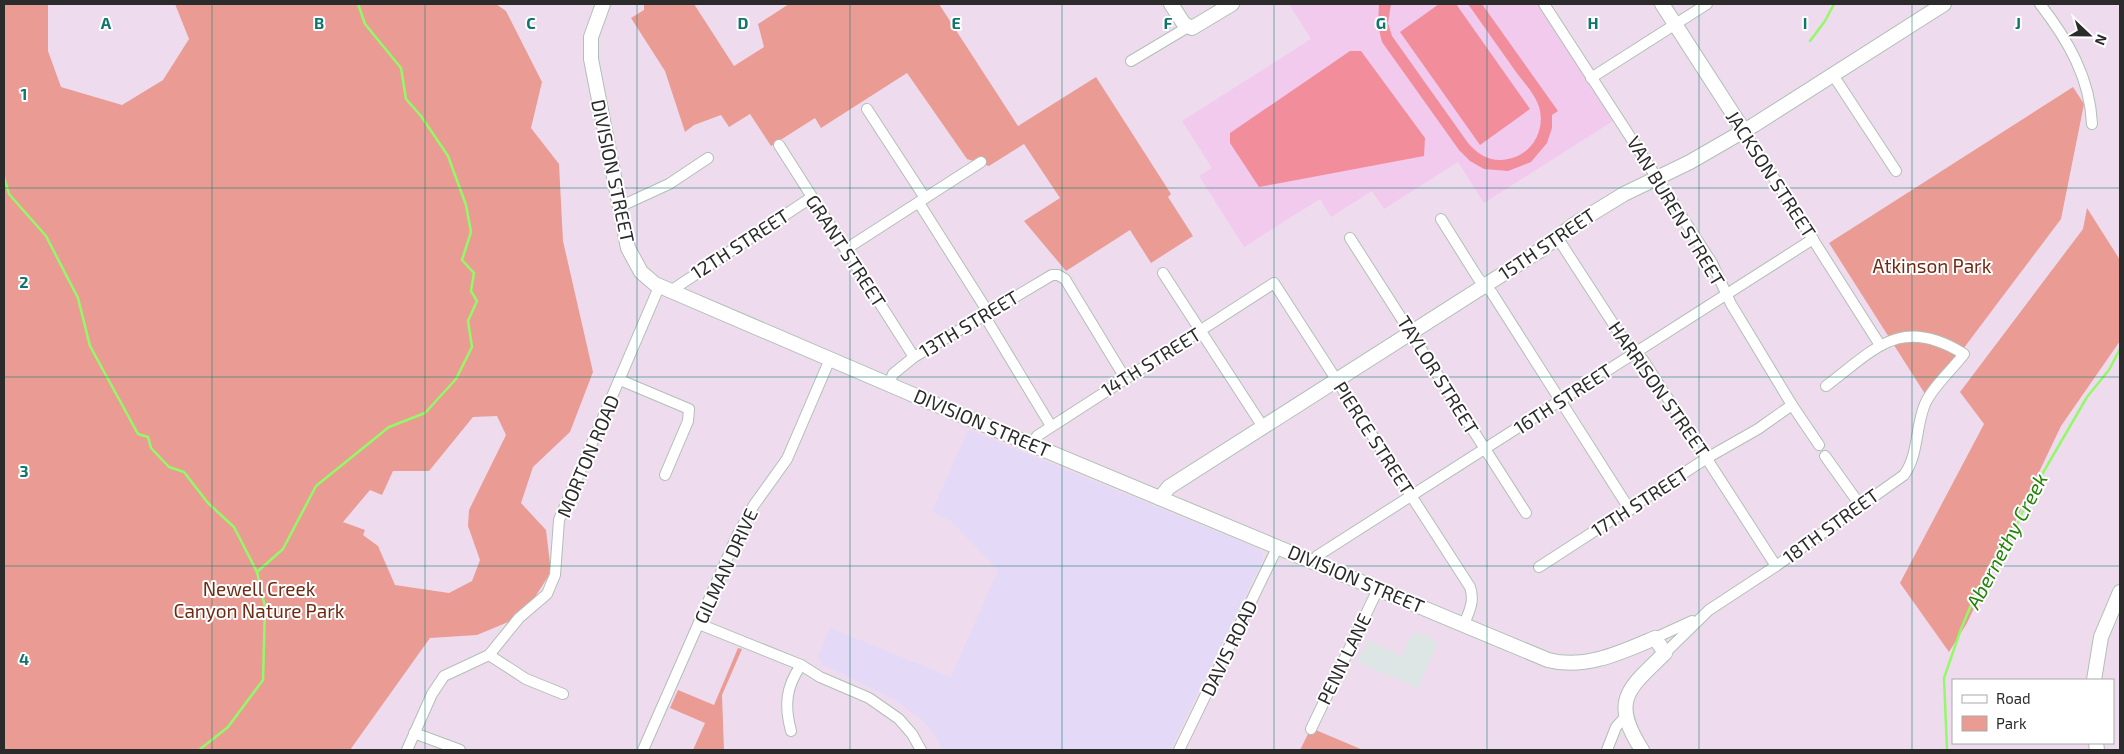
<svg xmlns="http://www.w3.org/2000/svg" width="2124" height="754" font-family="'Exo 2',sans-serif">
<style>
.industrial{fill:#dde6e4}
.education{fill:#f1caed}
.medical{fill:#e4d9f6}
.green{fill:#ea9c94;fill-rule:evenodd}
.pitch{fill:#f28e9c}
.lines{fill:none;stroke-linecap:round;stroke-linejoin:round}
.stream{stroke:#92fa66;stroke-width:2.5}
.street-casing{stroke:#b0c0b4;stroke-width:12}
.secondary-casing{stroke:#b0c0b4;stroke-width:16}
.street{stroke:#fff;stroke-width:10}
.secondary{stroke:#fff;stroke-width:14}
.grid{fill:none;stroke:#0f766e;stroke-width:1;stroke-opacity:0.55}
.labels{text-anchor:middle;stroke-width:4;stroke-linejoin:round;paint-order:stroke}
.street-label{font-size:19px;fill:#2b2b2b;stroke:#fff}
.park-label{font-size:19px;fill:#702913;stroke:#fff}
.water-label{font-size:20px;font-style:italic;fill:#208405;stroke:#fff}
.grid-label{font-size:16px;text-anchor:middle;font-weight:bold;fill:#0f766e;stroke:#fff;stroke-width:4;stroke-linejoin:round;paint-order:stroke}
</style>
<rect width="100%" height="100%" fill="#eedcee"/>
<!-- industrial -->
<polygon class="industrial" points="1413,632 1431,637 1430,640 1438,643 1418,688 1357,662 1368,640 1402,656"/>
<!-- education -->
<polygon class="education" points="1289,4 1539,4 1613,121 1484,203 1458,162 1384,209 1372,191 1331,217 1320,199 1244,247 1199,176 1212,168 1182,121 1311,39"/>
<!-- medical -->
<polygon class="medical" points="968,430 1257,548 1263,554 1262,561 1170,750 942,750 935,735 920,718 895,700 822,664 818,657 830,628 951,677 998,570 951,521 932,512"/>
<!-- green -->
<g class="green">
<path d="M4 4H48V51L61 87 122 105 163 80 189 39 175 4H496L506 11 542 82 531 128 559 164 563 241 593 372 570 432 533 467 521 503 546 530 551 572 523 616 477 635 430 638 350 750H4ZM497 416 506 435 469 510 468 526 480 560 472 581 449 593 395 585 378 546 363 535 365 530 343 522 370 490 382 495 393 471H429L473 417Z"/>
<polygon points="644,4 694,4 734,66 764,47 758,24 789,4 939,4 1018,126 1096,77 1171,194 1168,197 1193,236 1151,263 1130,230 1066,271 1024,221 1060,198 1024,144 989,166 967,159 907,73 821,128 815,118 771,146 750,114 729,127 721,115 694,125 685,132 665,71 631,18 644,10"/>
<polygon points="2073,87 2084,104 2061,219 1927,397 1829,243"/>
<polygon points="2087,208 2120,260 2120,341 2061,426 1967,623 1949,652 1900,583 1984,424 1960,392 2083,229"/>
<polygon points="738,648 742,649 722,695 724,750 693,750 705,723 670,708 678,690 714,705"/>
<polygon points="1311,728 1363,750 1300,750"/>
</g>
<!-- pitch -->
<g class="pitch">
<path d="M1379 4H1391L1388 23 1392 36 1468 143C1478 155 1492 163 1508 159 1532 155 1546 130 1539 107 1535 94 1524 83 1516 72 1500 49 1484 27 1468 4H1482L1558 111 1552 115V128L1547 143 1531 162 1508 171 1484 169 1470 161 1459 150 1382 42 1378 26Z"/>
<polygon points="1439,4 1456,4 1530,109 1480,145 1400,32"/>
<polygon points="1350,51 1361,51 1425,138 1424,156 1259,187 1230,143 1230,133"/>
</g>
<g class="lines">
<!-- stream -->
<g class="stream">
<polyline points="1810,41 1825,21 1834,4"/>
<polyline points="4,177 9,194 46,236 78,298 90,346 138,434 148,437 151,448 169,467 184,472 208,503 234,527 257,572 265,607 263,680 228,727 199,750"/>
<polyline points="257,572 283,549 316,486 389,427 425,413 456,379 472,347 468,321 477,301 471,291 474,273 462,260 471,232 466,205 448,156 421,116 406,99 401,68 365,24 358,4"/>
<polyline points="1947,750 1944,678 1961,629 1977,591 2007,548 2029,497 2087,397 2109,370 2120,349"/>
</g>
<defs>
<g id="street">
<polyline points="1544,4 1712,263 1731,304 1792,405 1819,445"/>
<path d="M2040 4C2068 40 2090 78 2092 124"/>
<polyline points="1131,61 1188,27"/>
<polyline points="1833,75 1896,171"/>
<polyline points="1591,78 1707,4"/>
<polyline points="867,109 925,198"/>
<polyline points="1744,131 1880,345"/>
<polyline points="779,145 914,357"/>
<polyline points="919,203 988,312"/>
<polyline points="619,207 669,184 708,158"/>
<polyline points="1441,219 1478,278 1492,293 1630,510"/>
<polyline points="1557,237 1627,345 1643,360 1776,566"/>
<polyline points="1350,238 1526,513"/>
<polyline points="846,249 981,162"/>
<polyline points="1163,273 1263,427"/>
<polyline points="669,292 812,197"/>
<polyline points="984,315 1051,426"/>
<polyline points="620,380 689,409 688,421 665,475"/>
<polyline points="889,384 893,374 914,357 1052,275 1058,275 1065,279 1125,378"/>
<path d="M1033 445 1037 436 1274 283 1470 587C1475 601 1469 612 1464 624"/>
<polyline points="1825,456 1860,505"/>
<polyline points="1315,561 1317,556 1813,239"/>
<polyline points="1539,567 1707,458 1758,429 1792,405"/>
<polyline points="699,624 801,665 820,677 869,698 899,719 912,734 921,750"/>
<polyline points="1655,638 1692,621"/>
<path d="M1665 653 1709 610 1776 566 1904 475C1919 454 1915 428 1925 404 1933 386 1952 370 1964 354 1901 315 1876 348 1826 386"/>
<polyline points="489,655 526,679 563,694"/>
<polyline points="1311,729 1378,589"/>
<path d="M791 731C784 705 786 687 801 665"/>
<polyline points="414,733 460,750"/>
<polyline points="407,750 432,694 444,676 489,655 519,618 547,594 555,575 559,520 659,287"/>
<polyline points="643,750 737,536 754,505 787,459 830,359"/>
<polyline points="1179,750 1278,546"/>
<polyline points="1607,750 1616,727 1626,716"/>
</g>
<g id="secondary">
<path d="M603 4 591 37V59L628 248 641 272 655 284 951 411 1548 660C1585 670 1622 652 1655 638L1665 653C1628 689 1610 700 1642 750"/>
<polyline points="1171,4 1184,24 1192,28 1232,4"/>
<polyline points="1662,4 1744,131"/>
<polyline points="1160,498 1169,487 1539,251 1575,224 1624,194 1690,162 1754,125 1944,4"/>
<polyline points="2094,680 2101,637 2120,592"/>
<polyline points="2096,743 2097,750"/>
</g>
</defs>
<!-- street casing -->
<use href="#street" class="street-casing"/>
<!-- secondary casing -->
<use href="#secondary" class="secondary-casing"/>
<!-- street -->
<use href="#street" class="street"/>
<!-- secondary -->
<use href="#secondary" class="secondary"/>
</g>
<!-- grid -->
<path class="grid" d="M212 4V750M425 4V750M637 4V750M850 4V750M1062 4V750M1274 4V750M1487 4V750M1699 4V750M1912 4V750M4 188H2120M4 377H2120M4 566H2120"/>
<g class="labels">
<!-- street labels -->
<g class="street-label">
<text transform="translate(613 171) rotate(78)" y="7">DIVISION STREET</text>
<text transform="translate(1771 174) rotate(57)" y="7">JACKSON STREET</text>
<text transform="translate(1676 211) rotate(59)" y="7">VAN BUREN STREET</text>
<text transform="translate(740 244) rotate(-33)" y="7">12TH STREET</text>
<text transform="translate(1547 244) rotate(-34)" y="7">15TH STREET</text>
<text transform="translate(846 251) rotate(57)" y="7">GRANT STREET</text>
<text transform="translate(969 324) rotate(-31)" y="7">13TH STREET</text>
<text transform="translate(1151 362) rotate(-32)" y="7">14TH STREET</text>
<text transform="translate(1438 375) rotate(58)" y="7">TAYLOR STREET</text>
<text transform="translate(1659 389) rotate(55)" y="7">HARRISON STREET</text>
<text transform="translate(1563 399) rotate(-33)" y="7">16TH STREET</text>
<text transform="translate(982 423) rotate(23)" y="7">DIVISION STREET</text>
<text transform="translate(1374 438) rotate(57)" y="7">PIERCE STREET</text>
<text transform="translate(588 456) rotate(-67)" y="7">MORTON ROAD</text>
<text transform="translate(1640 502) rotate(-33)" y="7">17TH STREET</text>
<text transform="translate(1831 526) rotate(-36)" y="7">18TH STREET</text>
<text transform="translate(726 566) rotate(-65)" y="7">GILMAN DRIVE</text>
<text transform="translate(1356 579) rotate(23)" y="7">DIVISION STREET</text>
<text transform="translate(1229 648) rotate(-64)" y="7">DAVIS ROAD</text>
<text transform="translate(1344 659) rotate(-64)" y="7">PENN LANE</text>
</g>
<!-- park labels -->
<g class="park-label">
<text x="1932" y="273">Atkinson Park</text>
<text x="259" y="596">Newell Creek<tspan x="259" dy="22">Canyon Nature Park</tspan></text>
</g>
<!-- water labels -->
<g class="water-label">
<text transform="translate(2007 541) rotate(-62)" y="7">Abernethy Creek</text>
</g>
</g>
<g class="grid-label">
<text x="106" y="29">A</text>
<text x="319" y="29">B</text>
<text x="531" y="29">C</text>
<text x="743" y="29">D</text>
<text x="956" y="29">E</text>
<text x="1168" y="29">F</text>
<text x="1381" y="29">G</text>
<text x="1593" y="29">H</text>
<text x="1805" y="29">I</text>
<text x="2018" y="29">J</text>
<text x="24" y="100">1</text>
<text x="24" y="288">2</text>
<text x="24" y="477">3</text>
<text x="24" y="665">4</text>
</g>
<!-- border -->
<rect width="2124" height="754" fill="none" stroke="#2b2b2b" stroke-width="10"/>
<!-- legend -->
<rect x="1952" y="679" width="162" height="65" fill="#ffffff" stroke="#aaaaaa"/>
<rect x="1962" y="695" width="25" height="8" fill="#ffffff" stroke="#aaaaaa"/>
<text x="1996" y="704" font-size="15" fill="#2b2b2b">Road</text>
<rect x="1962" y="716" width="25" height="15" fill="#ea9c94" stroke="#aaaaaa"/>
<text x="1996" y="729" font-size="15" fill="#2b2b2b">Park</text>
<!-- north arrow -->
<g transform="translate(2089 35) rotate(112)" stroke="#ffffff" stroke-width="4" paint-order="stroke">
<path d="M0-4L9 19L0 12L-9 19Z" fill="#2b2b2b"/>
<text y="-8" font-size="14" font-weight="bold" text-anchor="middle" fill="#2b2b2b">N</text>
</g>
</svg>
